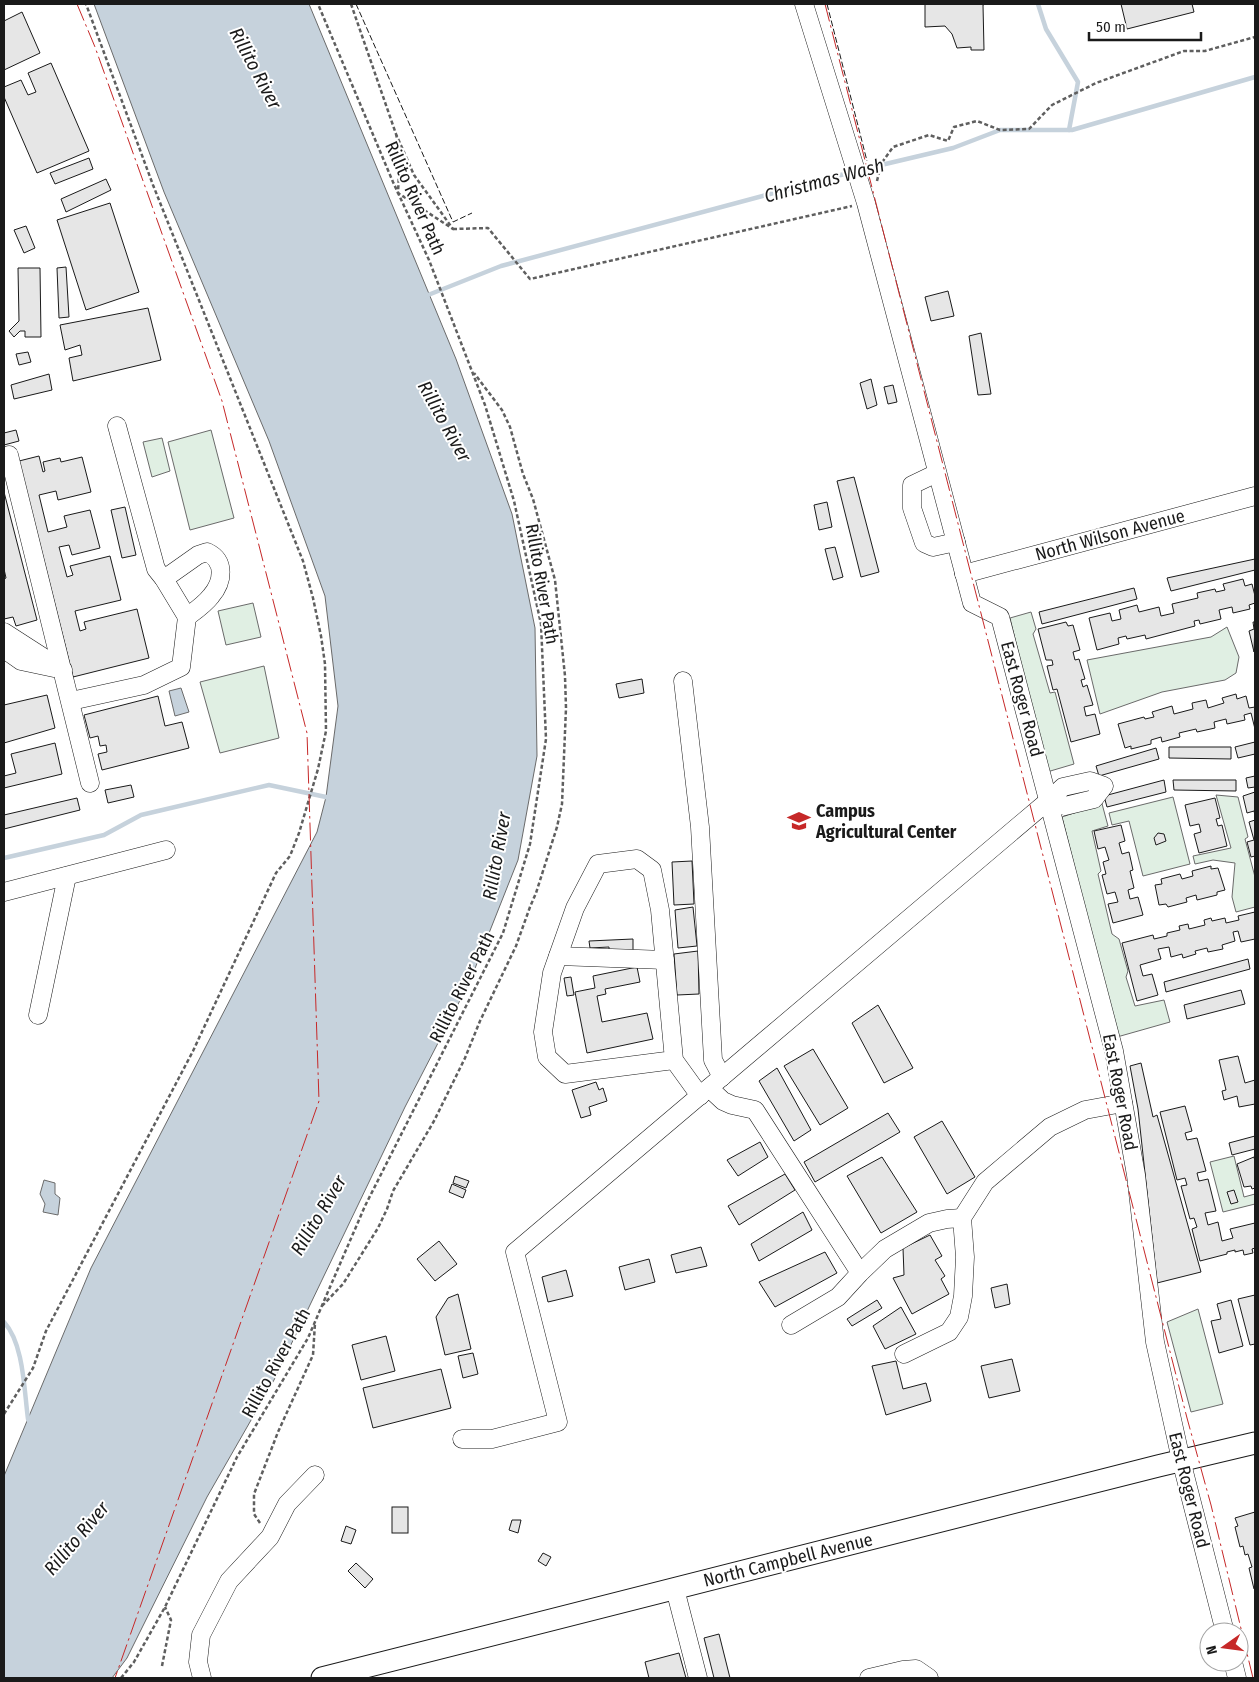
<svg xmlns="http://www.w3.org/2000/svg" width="1259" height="1682" font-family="'Fira Sans Condensed',sans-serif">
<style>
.green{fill:#e0efe3;stroke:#6a6a6a}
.water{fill:#c6d2dc;stroke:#6a6a6a}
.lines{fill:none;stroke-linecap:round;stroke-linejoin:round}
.stream{stroke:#c6d2dc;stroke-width:4.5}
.building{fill:#e6e6e6;stroke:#1a1a1a}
.minor-casing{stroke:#1a1a1a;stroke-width:19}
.major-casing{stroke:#1a1a1a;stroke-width:23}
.path{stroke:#5f5f5f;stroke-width:2.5;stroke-dasharray:4 2.5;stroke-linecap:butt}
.minor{stroke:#fff;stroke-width:18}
.major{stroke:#fff;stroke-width:21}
.fence{stroke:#1a1a1a;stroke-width:1;stroke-dasharray:6 2.5;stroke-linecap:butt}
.power{stroke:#c62828;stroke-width:1;stroke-dasharray:18 4 2.5 4;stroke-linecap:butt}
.labels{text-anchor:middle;stroke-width:4;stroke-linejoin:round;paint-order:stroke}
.street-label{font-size:18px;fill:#1a1a1a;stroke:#fff}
.poi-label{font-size:18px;font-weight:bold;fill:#1a1a1a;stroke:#fff;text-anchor:start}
.water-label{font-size:19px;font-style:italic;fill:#1a1a1a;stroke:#fff}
</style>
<rect width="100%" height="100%" fill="#fff"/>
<!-- green -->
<g class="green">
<polygon points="211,430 234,518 190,530 168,442"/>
<polygon points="162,438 170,471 152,477 143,442"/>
<polygon points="253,603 261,637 226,645 218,611"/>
<polygon points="1031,612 1036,629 1033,634 1050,693 1055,692 1074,764 1047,772 1010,618"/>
<polygon points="1227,627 1239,657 1236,673 1225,680 1162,692 1100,714 1087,660 1211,637"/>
<polygon points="264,666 279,738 220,753 200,682"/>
<polygon points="1216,795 1238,797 1248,837 1245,839 1255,877 1255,907 1236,912 1232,897 1235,863 1213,860 1195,864 1193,856 1231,848"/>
<polygon points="1173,797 1190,864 1143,876 1129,821 1112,825 1109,813"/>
<polygon points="1101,800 1108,826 1092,831 1101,871 1098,874 1112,934 1119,939 1128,971 1126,977 1135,1006 1164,1000 1170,1022 1117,1037 1062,817 1089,808"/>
<polygon points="1234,1156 1244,1197 1255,1194 1255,1204 1223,1212 1210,1162"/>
<polygon points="1198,1309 1223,1404 1191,1412 1167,1322"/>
</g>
<!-- water -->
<g class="water">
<polygon points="94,4 309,4 456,359 512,514 535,628 537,756 518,860 470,981 405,1107 274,1380 207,1497 127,1658 112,1678 4,1678 4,1476 91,1268 317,832 326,797 338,706 325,596 269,441 164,192"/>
<polygon points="181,688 189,712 175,716 169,691"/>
<polygon points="44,1180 55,1183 55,1194 60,1198 58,1215 43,1212 45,1204 40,1194"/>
</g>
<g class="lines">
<!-- stream -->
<g class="stream">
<polyline points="1038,4 1046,29 1078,82 1069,130"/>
<polyline points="860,170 953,148 1000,130 1072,130 1255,77"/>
<polyline points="423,297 501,266 852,172"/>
<polyline points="4,858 104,835 141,815 269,785 326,797 329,799"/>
<path d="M4 1322C24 1344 24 1390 28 1419L30 1423"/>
</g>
</g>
<!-- building -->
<g class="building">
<polygon points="925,4 985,4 983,5 984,50 971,50 971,47 957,48 952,34 945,26 925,27"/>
<polygon points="1121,4 1192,4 1194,12 1127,29"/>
<polygon points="22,12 40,53 4,70 4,21"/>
<polygon points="51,63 89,151 37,173 4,97 4,87 21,80 28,95 36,92 28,73"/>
<polygon points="89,158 93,169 55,184 50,173"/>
<polygon points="106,179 111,190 66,212 61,199"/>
<polygon points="110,203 139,292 86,310 57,220"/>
<polygon points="26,226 35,248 24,253 14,230"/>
<polygon points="66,267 69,317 59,318 57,268"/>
<polygon points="18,268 40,268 41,337 25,337 25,331 20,331 14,337 9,331 19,321"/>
<polygon points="948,291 954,316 931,321 925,297"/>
<polygon points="148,308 161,360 73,381 69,358 82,355 80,345 65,350 60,325"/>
<polygon points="981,333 991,394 978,395 969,336"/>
<polygon points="28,352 31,362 19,365 16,354"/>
<polygon points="49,374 52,390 14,399 11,385"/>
<polygon points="871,379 877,405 867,409 860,383"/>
<polygon points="893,385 897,402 888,404 884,387"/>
<polygon points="16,430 19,441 4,445 4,433"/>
<polygon points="39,456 43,472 45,471 43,462 60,458 61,462 82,457 91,492 58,500 56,491 39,495 48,532 67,527 64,516 90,510 100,548 72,555 69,545 59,547 67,577 73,575 70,566 110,556 121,600 75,611 80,631 86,629 84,622 137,609 149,658 73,677 19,461"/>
<polygon points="854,477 879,572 861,577 837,481"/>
<polygon points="4,492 37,620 16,626 13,617 4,619 4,579 6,578 4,569"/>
<polygon points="827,502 832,527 819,530 814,505"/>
<polygon points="125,507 136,555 122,558 111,510"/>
<polygon points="835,547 843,577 833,580 825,549"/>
<polygon points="1255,559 1255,570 1171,591 1167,578"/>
<polygon points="1243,579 1245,586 1252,584 1255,596 1255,603 1249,605 1250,609 1233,613 1232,607 1219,610 1221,619 1200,624 1199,620 1194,621 1195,626 1146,639 1145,635 1127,639 1126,636 1118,638 1119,644 1097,650 1089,618 1110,613 1112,621 1121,619 1119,610 1137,605 1139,612 1159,607 1161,616 1174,613 1172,604 1198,598 1197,593 1215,589 1216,592 1225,590 1223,584"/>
<polygon points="1134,588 1137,599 1042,624 1039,612"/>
<polygon points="1066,622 1068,626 1073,625 1080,650 1073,652 1075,660 1079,659 1085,679 1081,680 1083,687 1087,685 1093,705 1084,707 1086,716 1095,714 1100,734 1071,742 1057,689 1053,690 1047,666 1053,665 1052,660 1046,660 1038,629"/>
<polygon points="1253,622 1255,622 1254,652 1249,631 1254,629"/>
<polygon points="642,679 644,693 619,698 616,684"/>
<polygon points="1236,694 1237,699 1246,696 1249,708 1255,707 1255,729 1251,713 1244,715 1245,720 1227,724 1226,719 1214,722 1215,728 1197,732 1196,729 1179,733 1180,737 1162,742 1161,737 1151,740 1151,744 1131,749 1131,746 1125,748 1118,724 1144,717 1145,719 1154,717 1152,712 1172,706 1174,714 1193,709 1192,703 1206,700 1208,708 1224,703 1222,698"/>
<polygon points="47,695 55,728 4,743 4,705"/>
<polygon points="158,696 165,726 182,722 189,748 102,770 98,754 107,752 106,745 100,746 98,736 90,738 84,715"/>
<polygon points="1255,742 1255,754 1238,758 1235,747"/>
<polygon points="55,743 62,774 4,788 4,776 16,773 11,754"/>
<polygon points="1169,747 1231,747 1231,759 1169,758"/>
<polygon points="1156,748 1159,759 1099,776 1096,766"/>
<polygon points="1255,776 1255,787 1248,788 1246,778"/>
<polygon points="1164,780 1166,792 1107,807 1104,796"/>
<polygon points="1173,780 1236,780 1236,791 1174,790"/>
<polygon points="131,785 134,797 108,803 105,790"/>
<polygon points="1255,792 1255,815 1254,811 1247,813 1243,796"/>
<polygon points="77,798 80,810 4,829 4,815"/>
<polygon points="1215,798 1220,818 1216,819 1218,826 1222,825 1227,846 1199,853 1194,834 1201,832 1199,824 1190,826 1185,805"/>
<polygon points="1255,820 1255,856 1251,857 1247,842 1254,840 1249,822"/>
<polygon points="1121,825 1125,841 1119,843 1122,854 1129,852 1133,870 1130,871 1134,888 1128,890 1130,899 1138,897 1143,915 1113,923 1108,904 1118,902 1115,892 1107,894 1102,875 1106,874 1103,862 1109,860 1105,847 1098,849 1094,831"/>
<polygon points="1158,833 1164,834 1166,841 1156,845 1154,838"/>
<polygon points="692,861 694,904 674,905 672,862"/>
<polygon points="1211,866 1211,869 1218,868 1225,890 1217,892 1217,895 1197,900 1196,895 1186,898 1187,902 1168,907 1166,904 1159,905 1155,885 1162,884 1161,879 1180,874 1182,879 1193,876 1192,871"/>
<polygon points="693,907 697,946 678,948 675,910"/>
<polygon points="1255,912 1255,939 1241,942 1238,931 1233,932 1235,941 1222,945 1223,949 1208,952 1207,948 1195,951 1196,954 1183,958 1182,954 1171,957 1169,947 1158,949 1161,959 1140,965 1143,976 1152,974 1158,995 1137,1001 1122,943 1153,935 1154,939 1167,936 1167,933 1180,930 1179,926 1188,924 1189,929 1205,925 1204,920 1211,918 1212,921 1225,918 1226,923 1239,920 1238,916"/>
<polygon points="633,939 633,952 609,953 609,947 590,948 589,941"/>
<polygon points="698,951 699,994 677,995 674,954"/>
<polygon points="1248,959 1250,969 1166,992 1164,982"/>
<polygon points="637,967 640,982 605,989 606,994 597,996 602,1022 647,1013 653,1039 587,1053 575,992 595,988 593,976"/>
<polygon points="571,977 574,995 567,996 564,978"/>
<polygon points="1241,990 1245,1004 1187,1019 1184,1005"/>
<polygon points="878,1005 913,1068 884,1083 852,1023"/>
<polygon points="813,1049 848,1108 820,1125 784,1066"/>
<polygon points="1238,1056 1245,1083 1255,1080 1255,1104 1239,1107 1237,1096 1224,1100 1222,1091 1226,1090 1219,1060"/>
<polygon points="1141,1063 1153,1117 1157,1115 1201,1272 1157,1283 1138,1109 1130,1066"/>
<polygon points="777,1068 811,1130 794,1141 759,1081"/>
<polygon points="596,1082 599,1090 603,1088 607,1101 589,1107 591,1115 581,1118 572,1090"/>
<polygon points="1185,1106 1192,1131 1185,1133 1187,1140 1197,1138 1206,1171 1197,1173 1199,1181 1208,1179 1216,1211 1205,1213 1208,1225 1218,1222 1222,1241 1233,1238 1230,1229 1255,1223 1255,1248 1252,1249 1253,1253 1244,1255 1243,1250 1235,1252 1235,1250 1227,1252 1227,1254 1200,1261 1192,1229 1197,1227 1194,1218 1190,1219 1181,1186 1187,1185 1185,1178 1177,1180 1160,1112"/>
<polygon points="888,1113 900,1132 815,1182 804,1162"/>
<polygon points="942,1121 975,1177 947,1194 914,1137"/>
<polygon points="1255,1136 1255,1149 1232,1155 1229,1143"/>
<polygon points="760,1142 768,1157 738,1176 727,1160"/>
<polygon points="882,1157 917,1212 881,1233 847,1176"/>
<polygon points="1254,1157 1255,1162 1255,1188 1252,1189 1251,1186 1244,1187 1237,1164"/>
<polygon points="785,1174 795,1190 739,1225 728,1206"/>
<polygon points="455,1176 469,1181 466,1188 453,1183"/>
<polygon points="452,1184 466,1190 463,1198 449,1192"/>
<polygon points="1234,1190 1238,1202 1231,1204 1227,1192"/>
<polygon points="803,1212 812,1230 759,1261 751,1244"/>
<polygon points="930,1235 942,1256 935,1260 945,1276 941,1279 949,1294 912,1314 893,1278 904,1275 903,1248"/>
<polygon points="439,1241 457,1264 435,1281 417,1259"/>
<polygon points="701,1247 707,1266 676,1273 671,1255"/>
<polygon points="825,1252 837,1273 775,1307 759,1282"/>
<polygon points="649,1259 655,1282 625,1290 619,1267"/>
<polygon points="566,1270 573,1296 548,1302 542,1277"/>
<polygon points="1007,1284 1010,1304 995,1308 991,1288"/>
<polygon points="458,1294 471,1349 445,1355 436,1317 448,1298"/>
<polygon points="1255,1295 1255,1344 1250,1345 1238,1299"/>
<polygon points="877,1300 882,1308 852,1326 847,1319"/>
<polygon points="1231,1300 1243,1346 1219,1353 1211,1321 1221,1319 1217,1304"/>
<polygon points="901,1307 916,1334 885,1349 873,1326"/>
<polygon points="386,1336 395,1371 361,1380 352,1345"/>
<polygon points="473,1353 478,1374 463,1378 458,1356"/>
<polygon points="1012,1359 1020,1391 989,1398 981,1366"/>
<polygon points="896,1361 903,1389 926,1383 931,1401 886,1415 872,1366"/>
<polygon points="441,1369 451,1408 373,1428 363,1388"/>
<rect x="392" y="1507" width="16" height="26"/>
<polygon points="1255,1512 1255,1589 1254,1589 1249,1568 1252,1567 1248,1554 1245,1555 1243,1546 1240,1547 1235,1527 1238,1526 1235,1518"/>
<polygon points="512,1520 521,1520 518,1533 509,1530"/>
<polygon points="346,1526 356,1530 351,1544 341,1541"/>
<polygon points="543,1553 551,1557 546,1566 538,1561"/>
<polygon points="356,1563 373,1579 365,1588 348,1571"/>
<polygon points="719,1634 730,1678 714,1678 704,1638"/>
<polygon points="679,1653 686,1678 649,1678 645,1662"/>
</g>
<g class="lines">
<defs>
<g id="minor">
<polyline points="804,4 866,203 972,603 1000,617 1114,1051 1136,1175 1155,1342 1181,1460 1225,1632"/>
<polyline points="117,426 156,569 164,579 187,617"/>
<polyline points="9,455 90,783"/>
<polyline points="937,473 912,485 912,508 924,543 933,547 956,542"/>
<polyline points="964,574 1255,496"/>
<path d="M164 579 198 555 207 552C226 561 223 582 211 596 205 604 195 611 187 617"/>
<polyline points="4,632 63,670"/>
<polyline points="4,649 21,661 54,668"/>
<polyline points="683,681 700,827 713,1060 722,1077"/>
<polyline points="71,701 144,685 181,667 187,617"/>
<polygon points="1090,781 1104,786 1094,799 1065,806 1048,801 1063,787"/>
<polyline points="4,892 166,850"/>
<polyline points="558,956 665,960"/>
<polyline points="38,1015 67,876"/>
<polyline points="674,1060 565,1074 547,1057 543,1032 552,973 575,908 598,864 637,859 652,870 660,910 674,1060 700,1096"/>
<polyline points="709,1088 723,1101 732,1105 755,1110 860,1273"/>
<polyline points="791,1325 838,1297 860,1273 885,1249 929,1223 947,1219 962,1218"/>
<polyline points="904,1354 949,1332 959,1317 963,1296 965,1257 962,1218 985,1182 1050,1127 1085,1110 1123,1103"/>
<polyline points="462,1439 492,1439 558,1422 515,1252 1048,801"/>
<polyline points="675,1589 698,1678"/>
<polyline points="1233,1662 1237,1678"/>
<polyline points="202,1678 198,1662 201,1635 229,1581 270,1537 287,1504 315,1475"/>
<polyline points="869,1678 903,1670 916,1669 929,1678"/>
</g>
<polyline id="major" points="322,1678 1158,1466 1255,1443"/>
</defs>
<!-- minor casing -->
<use href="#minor" class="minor-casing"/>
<!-- major casing -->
<use href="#major" class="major-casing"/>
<!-- path -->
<g class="path">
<polyline points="351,4 396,134 414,175 453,229 398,193 400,153 396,134"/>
<polyline points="877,181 881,164 893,147 929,135 948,141 954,127 977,121 1000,130 1029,129 1052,105 1096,83 1184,51 1205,51 1255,37"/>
<polyline points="453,229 488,228 530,279 852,206"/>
<polyline points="322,1306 343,1284 378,1228 387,1209 393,1191 434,1121 465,1058 480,1021 516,946 530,907 536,893 557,827 562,804 566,708 565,676 555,580 533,499 523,474 510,427 502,410 474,373"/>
<polyline points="4,1414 33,1368 46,1331 193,1051 276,873 290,856 299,833 318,769 326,731 325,664 321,636 313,598 303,561 153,185 86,4"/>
<polyline points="260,1523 254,1514 254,1494 278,1432 313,1355 315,1323"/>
<polyline points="162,1666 171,1620 165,1607"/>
<polyline points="121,1678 134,1662 165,1607 237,1457 308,1338 365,1206 503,933 530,844 546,739 541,624 514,501 485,405 429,260 393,182 318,4"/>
</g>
<!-- minor -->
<use href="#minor" class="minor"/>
<!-- major -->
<use href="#major" class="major"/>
<!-- fence -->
<g class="fence">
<polyline points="356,4 453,222 472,213"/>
<polyline points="827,4 867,161"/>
</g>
<!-- power -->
<g class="power">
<polyline points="77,4 95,47 222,401 307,733 319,1101 115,1678"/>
<polyline points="825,4 1187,1418 1211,1505 1253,1678"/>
</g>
</g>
<!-- icons -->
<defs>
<symbol id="university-bare" viewBox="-9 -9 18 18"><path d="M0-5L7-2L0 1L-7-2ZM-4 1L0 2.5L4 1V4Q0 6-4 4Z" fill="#c62828" stroke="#fff" stroke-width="2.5" paint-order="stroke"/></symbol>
</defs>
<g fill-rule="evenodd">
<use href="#university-bare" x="783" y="805" width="32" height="32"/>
</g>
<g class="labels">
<!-- street labels -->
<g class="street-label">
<text transform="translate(415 198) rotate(66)" y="6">Rillito River Path</text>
<text transform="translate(1110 535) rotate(-15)" y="6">North Wilson Avenue</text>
<text transform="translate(542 584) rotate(80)" y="6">Rillito River Path</text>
<text transform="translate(1022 699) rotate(75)" y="6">East Roger Road</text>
<text transform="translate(462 987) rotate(-63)" y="6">Rillito River Path</text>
<text transform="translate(1120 1092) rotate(79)" y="6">East Roger Road</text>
<text transform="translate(276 1363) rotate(-61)" y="6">Rillito River Path</text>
<text transform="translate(1189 1490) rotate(76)" y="6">East Roger Road</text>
<text transform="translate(788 1560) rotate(-14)" y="6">North Campbell Avenue</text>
</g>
<!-- poi labels -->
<g class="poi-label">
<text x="816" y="817">Campus<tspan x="816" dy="21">Agricultural Center</tspan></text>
</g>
<!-- water labels -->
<g class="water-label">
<text transform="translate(256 68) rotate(62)" y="7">Rillito River</text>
<text transform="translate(824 180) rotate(-15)" y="7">Christmas Wash</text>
<text transform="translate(445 421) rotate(61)" y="7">Rillito River</text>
<text transform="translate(496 856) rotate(-80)" y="7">Rillito River</text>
<text transform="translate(318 1215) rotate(-59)" y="7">Rillito River</text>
<text transform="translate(76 1538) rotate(-50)" y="7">Rillito River</text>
</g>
</g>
<!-- border -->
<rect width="1259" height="1682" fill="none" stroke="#1a1a1a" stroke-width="10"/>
<!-- north arrow -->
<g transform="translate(1224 1647) rotate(256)"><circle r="24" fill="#ffffff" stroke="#a3a3a3"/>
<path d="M0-4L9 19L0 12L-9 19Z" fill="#c62828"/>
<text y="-8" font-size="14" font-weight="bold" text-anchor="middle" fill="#1a1a1a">N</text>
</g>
<!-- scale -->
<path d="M1089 32v8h112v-8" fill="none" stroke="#1a1a1a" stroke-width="2.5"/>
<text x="1096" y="32" font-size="15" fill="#1a1a1a" stroke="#ffffff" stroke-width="4" paint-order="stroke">50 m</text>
</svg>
